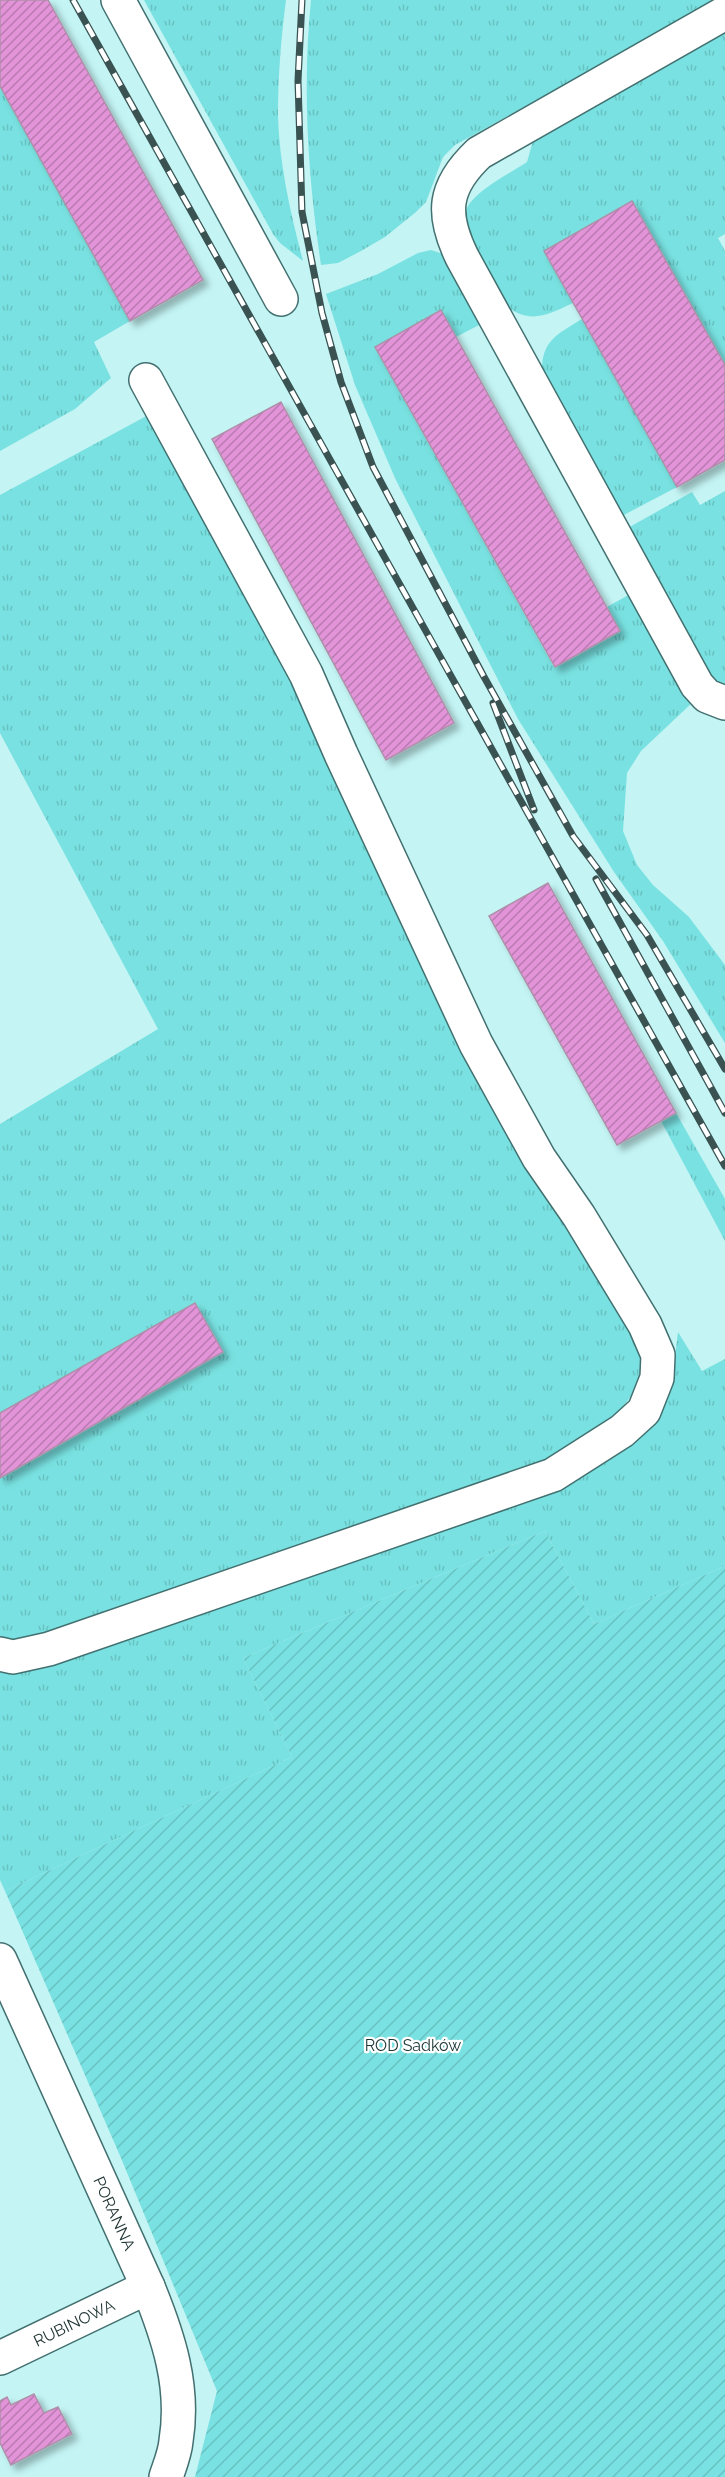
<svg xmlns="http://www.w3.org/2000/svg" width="725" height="2477" font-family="Raleway,sans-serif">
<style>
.grass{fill:url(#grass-tufts)}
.garden{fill:url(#garden-furrows)}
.building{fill:url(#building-hatch);stroke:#ae90a9;stroke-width:1.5;filter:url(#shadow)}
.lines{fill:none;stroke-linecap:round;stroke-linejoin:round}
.minor-casing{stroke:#437070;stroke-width:36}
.minor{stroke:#fff;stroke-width:33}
.rail-casing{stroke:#3a5252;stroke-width:7}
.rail{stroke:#fff;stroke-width:4.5;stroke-dasharray:14;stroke-linecap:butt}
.labels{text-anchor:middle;stroke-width:4.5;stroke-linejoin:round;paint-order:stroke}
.park-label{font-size:16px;fill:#1a3434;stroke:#fff}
.street-label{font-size:16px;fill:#233636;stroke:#fff}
</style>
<defs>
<pattern id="grass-tufts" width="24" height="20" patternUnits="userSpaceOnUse" patternTransform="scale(1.5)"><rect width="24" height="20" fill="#79e1e1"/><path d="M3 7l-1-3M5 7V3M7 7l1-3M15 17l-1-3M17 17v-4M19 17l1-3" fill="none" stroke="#68c2c2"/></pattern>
<pattern id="garden-furrows" width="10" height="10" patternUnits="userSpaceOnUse" patternTransform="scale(1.5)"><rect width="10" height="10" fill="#79e1e1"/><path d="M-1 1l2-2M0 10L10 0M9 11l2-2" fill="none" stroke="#68c2c2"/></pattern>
<pattern id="building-hatch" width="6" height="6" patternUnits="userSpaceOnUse" patternTransform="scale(1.5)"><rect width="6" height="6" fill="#e394d9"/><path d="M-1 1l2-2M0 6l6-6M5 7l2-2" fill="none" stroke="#b87ab1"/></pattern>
<filter id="shadow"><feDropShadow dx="5.5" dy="5.5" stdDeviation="3" flood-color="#0004"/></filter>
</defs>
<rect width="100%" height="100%" fill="#c4f4f4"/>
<!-- grass -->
<g class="grass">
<path d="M144 0H286C281 38 278 77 278 115 279 164 291 215 303 261L280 243 273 234Z"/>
<path d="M311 0H718L455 145 443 157 426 202 416 212 385 237 361 251 338 263 321 265C308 178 302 88 311 0Z"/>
<path d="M725 31V234L718 238 725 251V365L632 201 544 251 573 303C548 315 529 325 505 305 492 282 450 228 470 203 484 186 509 174 527 162L535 134Z"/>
<polygon points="0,86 130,321 94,342 111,378 75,409 0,451"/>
<polygon points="431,250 446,255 483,323 456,337 441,310 375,348 554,667 620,631 607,607 632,593 694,701 641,751 627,773 623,831 637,865 653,885 689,917 725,965 725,1043 663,941 614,872 518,719 395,478 355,385 326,294 378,274 418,253"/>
<path d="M582 319 677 487 620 517 542 374C541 341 556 335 582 319Z"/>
<polygon points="152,413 262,619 306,712 448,1024 509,1134 635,1332 641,1352 641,1370 631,1396 609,1425 546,1465 38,1640 4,1640 0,1639 0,1124 158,1029 0,733 0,495"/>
<polygon points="725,491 725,686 715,684 626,529 692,492 700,505"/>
<polygon points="676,1113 725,1199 725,1241 661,1121"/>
<polygon points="678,1332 702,1371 725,1359 725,1566 594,1624 545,1531 243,1658 292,1757 5,1891 0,1880 0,1667 533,1491 605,1463 652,1425 674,1365"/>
</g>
<!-- garden -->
<polygon class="garden" points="545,1531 594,1624 725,1566 725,2477 195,2477 217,2391 121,2158 5,1891 292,1757 243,1658"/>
<!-- building -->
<g class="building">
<polygon points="0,0 48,0 203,280 130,321 0,86"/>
<polygon points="632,201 725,365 725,460 677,487 544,251"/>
<polygon points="441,310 620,631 555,667 375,347"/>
<polygon points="281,402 454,723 386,760 212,439"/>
<polygon points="548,883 676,1113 617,1145 489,916"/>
<polygon points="195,1303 223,1352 0,1478 0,1413"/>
<polygon points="34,2394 44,2413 58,2407 72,2434 11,2465 0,2443 0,2401 7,2397 11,2405"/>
</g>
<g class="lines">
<defs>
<g id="minor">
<polyline points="118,0 281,299"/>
<path d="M725 13 479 153C443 187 441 214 462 257L697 685 707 696 725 703"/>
<polyline points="0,1654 13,1657 49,1649 553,1475 622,1431 644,1411 657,1378 658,1355 645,1325 579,1216 539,1158 476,1044 341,754 306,674 146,380"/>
<path id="s1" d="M0 1960 148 2287C168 2336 185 2386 176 2441 175 2453 170 2465 166 2477"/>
<path id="s2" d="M0 2358 148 2287"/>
</g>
</defs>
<!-- minor casing -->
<use href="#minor" class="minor-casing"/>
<!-- minor -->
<use href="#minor" class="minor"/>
<defs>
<g id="rail">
<polyline points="73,0 725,1166"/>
<polyline points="302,0 298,81 302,212 322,313 341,382 373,467 483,675 573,836 647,935 725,1069"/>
<polyline points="493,703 534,810"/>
<polyline points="596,879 725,1113"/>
</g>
</defs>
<!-- rail casing -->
<use href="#rail" class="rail-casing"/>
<!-- rail -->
<use href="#rail" class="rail"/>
</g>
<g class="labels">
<!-- park labels -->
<g class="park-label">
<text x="413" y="2051">ROD Sadków</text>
</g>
<!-- street labels -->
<g class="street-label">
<text dy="6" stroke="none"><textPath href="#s1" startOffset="278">PORANNA</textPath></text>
<text dy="6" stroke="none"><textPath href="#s2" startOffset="82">RUBINOWA</textPath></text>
</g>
</g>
</svg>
